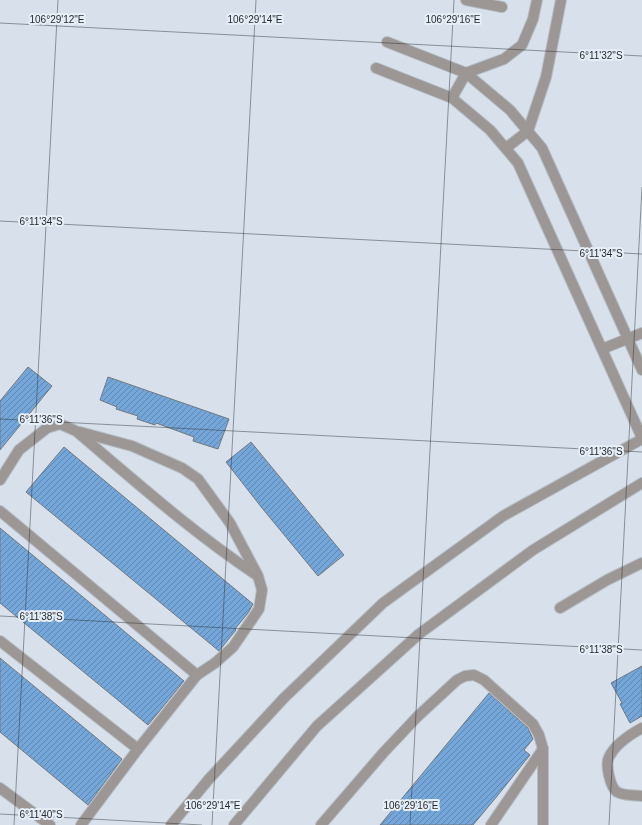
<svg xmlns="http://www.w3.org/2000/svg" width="642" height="825" font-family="Helvetica,sans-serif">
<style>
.building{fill:url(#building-hatch);stroke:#717981}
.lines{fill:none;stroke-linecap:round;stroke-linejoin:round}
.service-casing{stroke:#b5bdc5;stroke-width:12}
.minor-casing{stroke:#b5bdc5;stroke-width:12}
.service{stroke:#9c9794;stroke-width:10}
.minor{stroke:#9c9794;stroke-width:10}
.ticks{fill:none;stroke:#282b2e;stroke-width:1;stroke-opacity:0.45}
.ticks-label{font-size:10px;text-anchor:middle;fill:#282b2e;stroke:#e6eef8;stroke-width:4;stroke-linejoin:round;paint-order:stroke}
</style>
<defs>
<pattern id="building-hatch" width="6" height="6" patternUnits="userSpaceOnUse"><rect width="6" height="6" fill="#75a6d9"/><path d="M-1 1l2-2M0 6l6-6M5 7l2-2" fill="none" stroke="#6087b0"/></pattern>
</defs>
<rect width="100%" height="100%" fill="#d8e1eb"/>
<!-- building -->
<g class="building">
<polygon points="28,367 52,386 0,450 0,401"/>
<polygon points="108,377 229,419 218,449 193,441 194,437 156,423 155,425 137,419 138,416 116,409 117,407 100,400"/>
<polygon points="251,442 344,555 318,576 262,508 226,462"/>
<polygon points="64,447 253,604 248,613 235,629 236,630 219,651 26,492"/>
<polygon points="0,528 184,681 148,725 0,603"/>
<polygon points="0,658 122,759 88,805 0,732"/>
<polygon points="642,666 642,716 630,723 620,704 622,703 611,683"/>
<polygon points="489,693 528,728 533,739 524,750 530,755 498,795 473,825 380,825"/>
</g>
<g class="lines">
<defs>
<polyline id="service" points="602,349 642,333"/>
<g id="minor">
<polyline points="466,0 502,7"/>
<polyline points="387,42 466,73 510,110 542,148 642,370"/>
<polyline points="376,68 452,98 490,130 518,163 642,438"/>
<polyline points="452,98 466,73 504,59 522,45 533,19 537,0"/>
<polyline points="506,148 528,131 546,77 561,0"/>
<polyline points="80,432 132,446 182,468 198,479 230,523 257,574"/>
<path d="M0 480 19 450 47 428 60 424 76 431C135 481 193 533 258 576L262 590 259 609 233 647 215 663 197 675 138 749 81 825"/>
<polyline points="0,511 197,675"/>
<polyline points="560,608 607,580 642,563"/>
<polyline points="0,641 138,749"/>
<path d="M642 728C631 734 615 745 609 757 605 764 610 787 617 792 624 796 635 795 642 796"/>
<polyline points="0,788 50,825"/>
<polyline points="171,825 209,779 284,698 383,603 503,516 642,439"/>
<polyline points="234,825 317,726 419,634 533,550 642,483"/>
<polyline points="321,825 384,752 418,716 457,680 465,676 474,675 484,680 533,724 539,735 543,749 543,825"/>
<polyline points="491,825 543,749"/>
</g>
</defs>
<!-- service casing -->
<use href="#service" class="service-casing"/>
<!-- minor casing -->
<use href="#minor" class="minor-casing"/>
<!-- service -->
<use href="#service" class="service"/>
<!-- minor -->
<use href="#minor" class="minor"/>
</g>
<!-- ticks -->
<path class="ticks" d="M0 23 642 56M0 221 642 254M0 419 642 452M0 616 642 650M0 814 202 825M14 825 58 0M212 825 256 0M410 825 454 0M609 825 642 187"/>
<g class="ticks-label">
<text x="57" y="23">106°29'12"E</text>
<text x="255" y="23">106°29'14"E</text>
<text x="453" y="23">106°29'16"E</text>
<text x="601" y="59">6°11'32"S</text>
<text x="41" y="225">6°11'34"S</text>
<text x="601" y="257">6°11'34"S</text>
<text x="41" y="423">6°11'36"S</text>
<text x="601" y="455">6°11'36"S</text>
<text x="41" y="620">6°11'38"S</text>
<text x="601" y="653">6°11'38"S</text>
<text x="213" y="809">106°29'14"E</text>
<text x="411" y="809">106°29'16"E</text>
<text x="41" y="818">6°11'40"S</text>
</g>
</svg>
